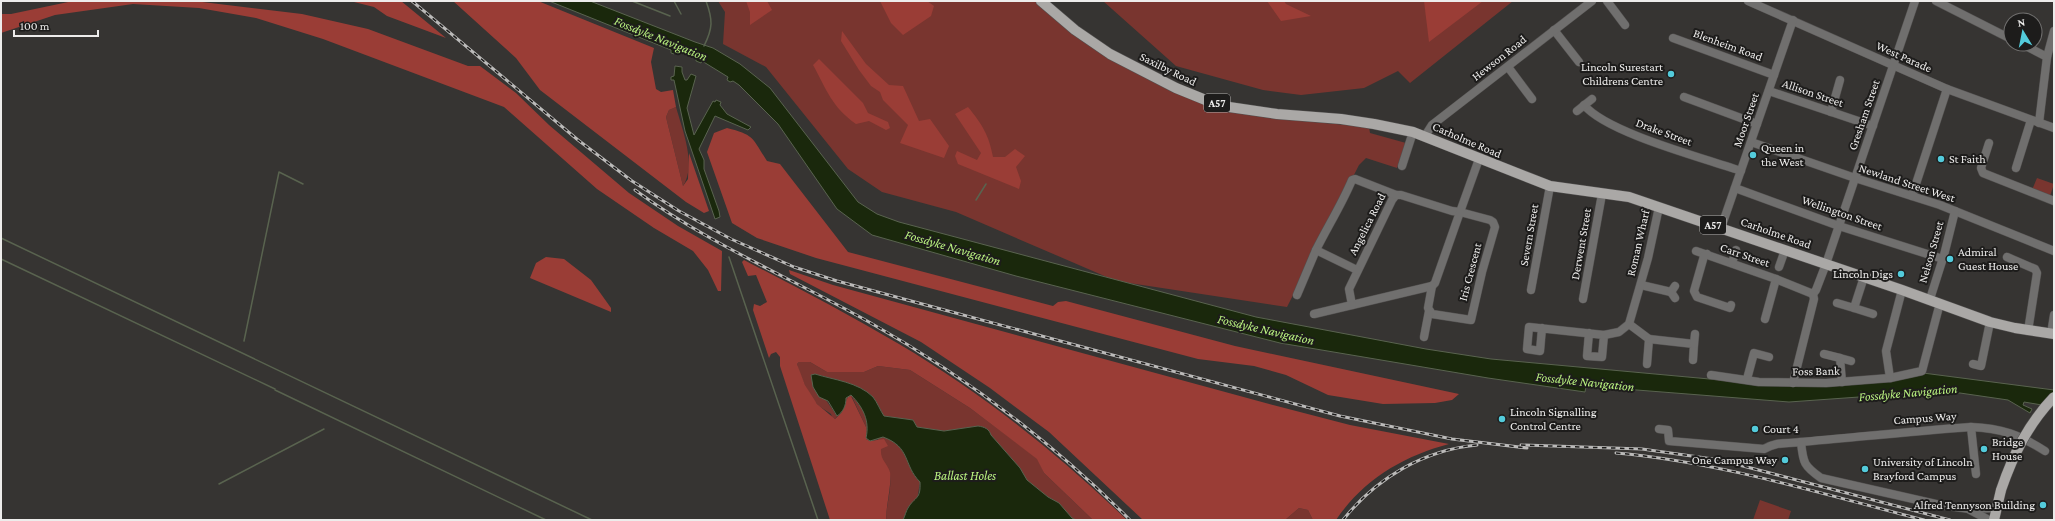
<svg xmlns="http://www.w3.org/2000/svg" width="2055" height="521" font-family="'Crimson Pro',serif">
<style>
.green{fill:#79352f}
.forest{fill:#9a3d36}
.water{fill:#1a280c;stroke:#59634f}
.lines{fill:none;stroke-linecap:round;stroke-linejoin:round}
.stream{stroke:#59634f;stroke-width:1.5}
.minor-casing{stroke:#535150;stroke-width:9}
.major-casing{stroke:#535150;stroke-width:11}
.minor{stroke:#706f6e;stroke-width:8}
.major{stroke:#aaa8a6;stroke-width:10}
.rail-casing{stroke:#bbbab9;stroke-width:3}
.rail{stroke:#1d1c1b;stroke-width:1.5;stroke-dasharray:4.5;stroke-linecap:butt}
.major-bridge-casing{stroke:#535150;stroke-width:11;stroke-linecap:butt}
.major-bridge{stroke:#aaa8a6;stroke-width:10}
.poi-dot{fill:#53cbdb;stroke:#1d1c1b;stroke-width:1.5}
.labels{text-anchor:middle;stroke-width:4;stroke-linejoin:round;paint-order:stroke}
.shield{fill:#1d1c1b;stroke:#afaead;stroke-width:1}
.shield-label{font-size:11px;font-weight:bold;fill:#edeceb}
.street-label{font-size:12px;fill:#edeceb;stroke:#1d1c1b}
.poi-label{font-size:12px;fill:#edeceb;stroke:#1d1c1b;text-anchor:start}
.water-label{font-size:13px;font-style:italic;fill:#baf380;stroke:#1d1c1b}
</style>
<rect width="100%" height="100%" fill="#363432"/>
<!-- green -->
<g class="green">
<polygon points="718,1 1039,1 1094,46 1239,113 1269,118 1369,127 1370,133 1406,143 1397,168 1366,158 1359,165 1287,307 1116,281 956,212 882,192 848,169 766,67 723,44 725,12"/>
<polygon points="1103,1 1513,1 1410,83 1398,71 1364,88 1301,95 1263,90 1176,66"/>
<path d="M676 107C682 129 697 165 683 186L666 117 669 110Z"/>
<polygon points="2037,178 2054,184 2050,196 2032,190"/>
<path d="M799 362H810L827 372H864L878 366 910 370 970 408 1038 459 1044 473 1093 520H1076L1072 518 1059 503 1048 497 1026 480 1020 468 991 435C989 429 985 427 978 426L944 431 917 427 913 420 884 416C881 410 877 402 873 397 858 382 834 380 815 374L811 375C814 386 830 404 836 415L839 414 835 419 832 417 831 414C827 411 821 408 818 405 809 396 800 376 797 364Z"/>
<path d="M851 395 864 411 868 422 870 441 883 437C911 447 903 465 920 482L917 500 908 507 903 520H886C886 505 892 489 890 474 889 467 882 463 881 457 879 452 880 445 878 439L870 441 866 439V427L852 397H848L846 404V398Z"/>
<polygon points="1760,500 1791,511 1788,520 1753,520"/>
<polygon points="1299,508 1308,510 1313,520 1285,520"/>
</g>
<!-- forest -->
<g class="forest">
<polygon points="73,1 194,1 302,14 368,29 468,66 480,66 516,93 549,125 629,193 678,226 722,251 721,291 718,291 708,270 693,251 654,228 597,189 504,107 323,39 256,18 199,8 133,4 55,15 1,33 1,14 11,14"/>
<polygon points="350,1 401,1 446,38 387,16 374,7"/>
<polygon points="453,1 538,1 654,48 651,62 656,89 661,92 673,90 676,107 669,110 666,117 683,186 688,179 689,153 709,211 704,213 686,202 540,90 516,58"/>
<polygon points="746,1 767,1 772,10 750,25 750,12"/>
<polygon points="880,1 927,1 934,6 931,16 903,35 891,23"/>
<polygon points="1267,1 1284,1 1286,4 1311,16 1281,21"/>
<polygon points="1424,1 1483,1 1429,42"/>
<polygon points="842,31 866,64 889,85 903,86 919,121 930,119 949,146 944,158 900,143 908,125 883,100 880,92 871,86 859,70 841,41"/>
<path d="M819 59 863 103 868 113 888 122 890 128 886 130 869 121 856 124C831 106 827 90 813 65Z"/>
<path d="M968 107C982 124 989 135 993 157H1005L1015 149 1025 156 1016 167 1021 181 1019 189 958 164 955 156 957 151 977 160 981 153 955 114Z"/>
<path d="M727 128C755 135 752 138 767 161L780 164 848 252 1053 306 1058 302 1066 301 1235 346 1459 394 1452 400 1435 403 1383 404 1328 395 1286 375 1254 366 1198 359 816 258 757 238 732 223 707 152 714 133Z"/>
<polygon points="546,257 564,259 591,280 611,308 611,312 530,278 536,263"/>
<path d="M744 260C796 287 848 314 899 344 982 393 1057 453 1127 520H1093L1044 473 1037 459 970 408 910 370 878 366 864 372H827L810 362H799L797 364 805 385 817 404 835 419 841 413 848 397 851 396 866 427V439L870 441 884 439 888 446 881 449C880 460 887 463 890 472 892 483 886 506 886 520H830L780 366V357L776 352 771 354 769 358 753 310 754 304 760 306 767 302 756 275 748 276 742 262Z"/>
<path d="M789 270 833 285 1273 405 1350 425 1449 444C1403 456 1363 480 1336 520H1313L1308 510 1299 508 1285 520H1143L1049 432 990 388 921 342 790 274Z"/>
</g>
<!-- water -->
<g class="water">
<polygon points="549,1 590,1 695,42 713,48 740,64 770,88 858,202 877,214 899,222 1256,317 1426,349 1491,359 1775,385 1923,373 2054,390 2054,407 2024,402 2023,405 2032,409 2030,413 2008,400 1960,393 1929,392 1789,402 1586,386 1585,392 1488,378 1280,343 1016,276 872,235 837,209 778,124 739,85 733,81 730,82 727,80 728,77 702,61 701,63 696,61 696,58 675,51 674,54 671,53 671,50"/>
<polygon points="675,66 682,67 682,72 685,80 687,80 691,74 696,76 687,108 694,135 713,101 715,102 716,100 721,102 720,105 727,114 751,127 748,130 715,116 699,149 704,160 704,169 719,211 720,217 715,219 685,131 674,80 671,80 671,77 674,76"/>
<path d="M815 374C834 380 858 382 873 397 877 402 880 410 884 416L913 420 917 427 944 431 978 426C985 427 989 429 991 435L1020 468 1027 480 1048 497 1059 503 1072 518 1076 520H903C905 516 906 511 908 508 915 496 921 500 920 482 903 465 911 447 883 437L870 441 866 438C870 421 863 407 851 395L846 398C846 406 843 412 837 416L828 401 819 397 813 387 811 375Z"/>
</g>
<g class="lines">
<!-- stream -->
<g class="stream">
<polyline points="632,1 670,16"/>
<polyline points="674,1 681,14"/>
<path d="M704 46C713 28 713 20 706 1"/>
<polyline points="976,200 986,184"/>
<polyline points="1,238 592,520"/>
<polyline points="729,257 818,520"/>
<polyline points="1,259 275,389"/>
<polyline points="244,341 279,172 303,184"/>
<polyline points="275,390 546,520"/>
<polyline points="219,484 324,429"/>
</g>
<defs>
<g id="minor">
<polyline points="1607,1 1625,25"/>
<polyline points="1748,1 1947,89 2054,128"/>
<polyline points="1936,1 2011,39"/>
<polyline points="1554,30 1579,62"/>
<polyline points="1673,38 1774,75"/>
<polyline points="2022,44 2047,57"/>
<polyline points="1508,67 1532,99"/>
<polyline points="1769,91 1873,126"/>
<polyline points="1684,97 1757,124"/>
<path d="M1584 105C1607 133 1704 158 1741 171"/>
<polyline points="1577,111 1592,99"/>
<polyline points="1831,112 1840,80"/>
<polyline points="2039,123 2047,57 2054,31"/>
<polyline points="1425,136 1432,125 1592,1"/>
<polyline points="1751,142 1855,178 1940,205 2054,251"/>
<polyline points="1989,143 1981,168 1983,173 2054,201"/>
<polyline points="1402,166 1413,132"/>
<polyline points="2016,168 2031,120"/>
<polyline points="1735,188 1839,226 1943,259"/>
<polygon points="1396,195 1401,195 1452,211 1460,212 1435,283 1432,286 1352,305 1349,289 1392,200"/>
<polyline points="1912,196 1947,89"/>
<polyline points="1721,228 1793,20"/>
<polyline points="1696,251 1776,279 1765,319"/>
<polyline points="1707,254 1704,256 1694,291 1697,297 1730,308 1731,305"/>
<polyline points="2007,257 2035,269 2037,273 2028,331"/>
<polyline points="1732,263 1736,250"/>
<polyline points="1779,267 1785,250"/>
<path d="M1357 270 1316 250C1328 226 1342 204 1352 180L1355 179 1396 195"/>
<polyline points="1776,279 1813,294"/>
<polyline points="1641,285 1671,292"/>
<polyline points="1432,286 1428,308 1432,314 1471,320 1482,272 1495,227 1493,222 1490,220 1460,212 1479,159"/>
<polyline points="1675,286 1671,292 1675,298"/>
<polyline points="1531,290 1550,186"/>
<polyline points="1297,295 1316,250"/>
<polyline points="1583,299 1602,194"/>
<polyline points="1930,299 1944,255 1955,211"/>
<polyline points="1837,303 1854,308 1864,277"/>
<polyline points="1854,308 1873,314"/>
<polyline points="1314,314 1352,305"/>
<polyline points="1629,324 1649,339 1647,364"/>
<polyline points="1542,328 1540,351 1527,349 1529,327 1604,335 1602,357 1587,356 1589,333"/>
<polyline points="2051,334 2054,315"/>
<polyline points="1604,335 1619,332 1629,324 1648,258 1659,207"/>
<polyline points="1424,337 1429,311"/>
<polyline points="1649,339 1694,344 1693,360"/>
<polyline points="1694,344 1695,334"/>
<polyline points="1824,354 1840,358 1842,382"/>
<polyline points="1840,358 1851,361"/>
<polyline points="1973,364 1981,366 1990,322"/>
<polyline points="1711,375 1759,382 1826,383 1890,378 1922,371 1940,303"/>
<polyline points="1890,378 1886,351 1902,290"/>
<polyline points="1747,379 1754,353 1769,357"/>
<polyline points="1793,383 1814,299 1813,294 1816,290 1826,264 1915,1"/>
<polyline points="1971,427 1976,474"/>
<path d="M1659 429 1668 430 1669 441 1764 449C1778 441 1786 444 1801 442 1858 437 1915 431 1971 427 2001 428 2020 435 2045 451"/>
<path d="M1801 442C1803 463 1804 466 1821 478L1940 505 1970 509 1996 508"/>
<polyline points="1970,510 1989,520"/>
</g>
<g id="major">
<polyline points="1041,1 1075,30 1110,54 1176,88 1208,101 1229,107 1277,114 1341,119 1374,124 1413,132 1550,186 1629,197 1902,290 1990,322 2015,328 2054,334"/>
<polyline points="1994,520 2001,490"/>
</g>
</defs>
<!-- minor casing -->
<use href="#minor" class="minor-casing"/>
<!-- major casing -->
<use href="#major" class="major-casing"/>
<!-- minor -->
<use href="#minor" class="minor"/>
<!-- major -->
<use href="#major" class="major"/>
<defs>
<g id="rail">
<polyline points="412,1 578,140 632,181 679,211 731,239 794,267 837,281 937,308 1340,416 1452,439 1527,448"/>
<path d="M635 190C707 243 791 278 869 322 965 376 1052 442 1130 520"/>
<polyline points="1521,445 1642,449 1720,460 1950,520"/>
<path d="M1616 453C1720 462 1822 494 1924 520"/>
<path d="M1343 520C1376 478 1424 450 1477 445"/>
</g>
</defs>
<!-- rail casing -->
<use href="#rail" class="rail-casing"/>
<!-- rail -->
<use href="#rail" class="rail"/>
<defs>
<path id="major-bridge" d="M2001 490C2013 455 2028 424 2054 397"/>
</defs>
<!-- major-bridge casing -->
<use href="#major-bridge" class="major-bridge-casing"/>
<!-- major-bridge -->
<use href="#major-bridge" class="major-bridge"/>
</g>
<!-- markers -->
<g class="poi-dot">
<circle cx="1671" cy="74" r="4"/>
<circle cx="1753" cy="155" r="4"/>
<circle cx="1941" cy="159" r="4"/>
<circle cx="1950" cy="259" r="4"/>
<circle cx="1901" cy="274" r="4"/>
<circle cx="1502" cy="419" r="4"/>
<circle cx="1755" cy="429" r="4"/>
<circle cx="1984" cy="449" r="4"/>
<circle cx="1785" cy="460" r="4"/>
<circle cx="1865" cy="469" r="4"/>
<circle cx="2043" cy="505" r="4"/>
</g>
<g class="labels">
<!-- shield labels -->
<g class="shield">
<rect x="1204" y="94" width="26" height="18" rx="3"/>
<rect x="1700" y="216" width="26" height="18" rx="3"/>
</g>
<g class="shield-label">
<text x="1217" y="107">A57</text>
<text x="1713" y="229">A57</text>
</g>
<!-- street labels -->
<g class="street-label">
<text transform="translate(1728 45) rotate(20)" y="4">Blenheim Road</text>
<text transform="translate(1904 57) rotate(24)" y="4">West Parade</text>
<text transform="translate(1499 58) rotate(-38)" y="4">Hewson Road</text>
<text transform="translate(1168 69) rotate(26)" y="4">Saxilby Road</text>
<text transform="translate(1813 93) rotate(19)" y="4">Allison Street</text>
<text transform="translate(1864 115) rotate(-71)" y="4">Gresham Street</text>
<text transform="translate(1746 120) rotate(-71)" y="4">Moor Street</text>
<text transform="translate(1664 132) rotate(20)" y="4">Drake Street</text>
<text transform="translate(1467 140) rotate(23)" y="4">Carholme Road</text>
<text transform="translate(1907 183) rotate(18)" y="4">Newland Street West</text>
<text transform="translate(1842 213) rotate(19)" y="4">Wellington Street</text>
<text transform="translate(1367 224) rotate(-63)" y="4">Angelica Road</text>
<text transform="translate(1776 233) rotate(19)" y="4">Carholme Road</text>
<text transform="translate(1529 235) rotate(-80)" y="4">Severn Street</text>
<text transform="translate(1638 243) rotate(-77)" y="4">Roman Wharf</text>
<text transform="translate(1581 244) rotate(-80)" y="4">Derwent Street</text>
<text transform="translate(1931 252) rotate(-74)" y="4">Nelson Street</text>
<text transform="translate(1745 255) rotate(19)" y="4">Carr Street</text>
<text transform="translate(1470 272) rotate(-75)" y="4">Iris Crescent</text>
<text transform="translate(1816 371) rotate(-1)" y="4">Foss Bank</text>
<text transform="translate(1925 418) rotate(-4)" y="4">Campus Way</text>
</g>
<!-- poi labels -->
<g class="poi-label">
<text x="1663" y="71" text-anchor="end">Lincoln Surestart<tspan x="1663" dy="14">Childrens Centre</tspan></text>
<text x="1761" y="152">Queen in<tspan x="1761" dy="14">the West</tspan></text>
<text x="1949" y="163">St Faith</text>
<text x="1958" y="256">Admiral<tspan x="1958" dy="14">Guest House</tspan></text>
<text x="1893" y="278" text-anchor="end">Lincoln Digs</text>
<text x="1510" y="416">Lincoln Signalling<tspan x="1510" dy="14">Control Centre</tspan></text>
<text x="1763" y="433">Court 4</text>
<text x="1992" y="446">Bridge<tspan x="1992" dy="14">House</tspan></text>
<text x="1777" y="464" text-anchor="end">One Campus Way</text>
<text x="1873" y="466">University of Lincoln<tspan x="1873" dy="14">Brayford Campus</tspan></text>
<text x="2035" y="509" text-anchor="end">Alfred Tennyson Building</text>
</g>
<!-- water labels -->
<g class="water-label">
<text transform="translate(661 38) rotate(22)" y="5">Fossdyke Navigation</text>
<text transform="translate(953 247) rotate(16)" y="5">Fossdyke Navigation</text>
<text transform="translate(1266 329) rotate(13)" y="5">Fossdyke Navigation</text>
<text transform="translate(1585 381) rotate(6)" y="5">Fossdyke Navigation</text>
<text transform="translate(1908 392) rotate(-5)" y="5">Fossdyke Navigation</text>
<text x="965" y="480">Ballast Holes</text>
</g>
</g>
<!-- border -->
<rect width="2055" height="521" fill="none" stroke="#edeceb" stroke-width="4"/>
<!-- north arrow -->
<g transform="translate(2023 32) rotate(350)"><circle r="19" fill="#1d1c1b" stroke="#706f6e"/>
<path d="M0-3L7 15L0 10L-7 15Z" fill="#53cbdb"/>
<text y="-6" font-size="11" font-weight="bold" text-anchor="middle" fill="#edeceb">N</text>
</g>
<!-- scale -->
<path d="M14 30v6h84v-6" fill="none" stroke="#edeceb" stroke-width="2"/>
<text x="20" y="30" font-size="12" fill="#edeceb" stroke="#1d1c1b" stroke-width="3" paint-order="stroke">100 m</text>
</svg>
